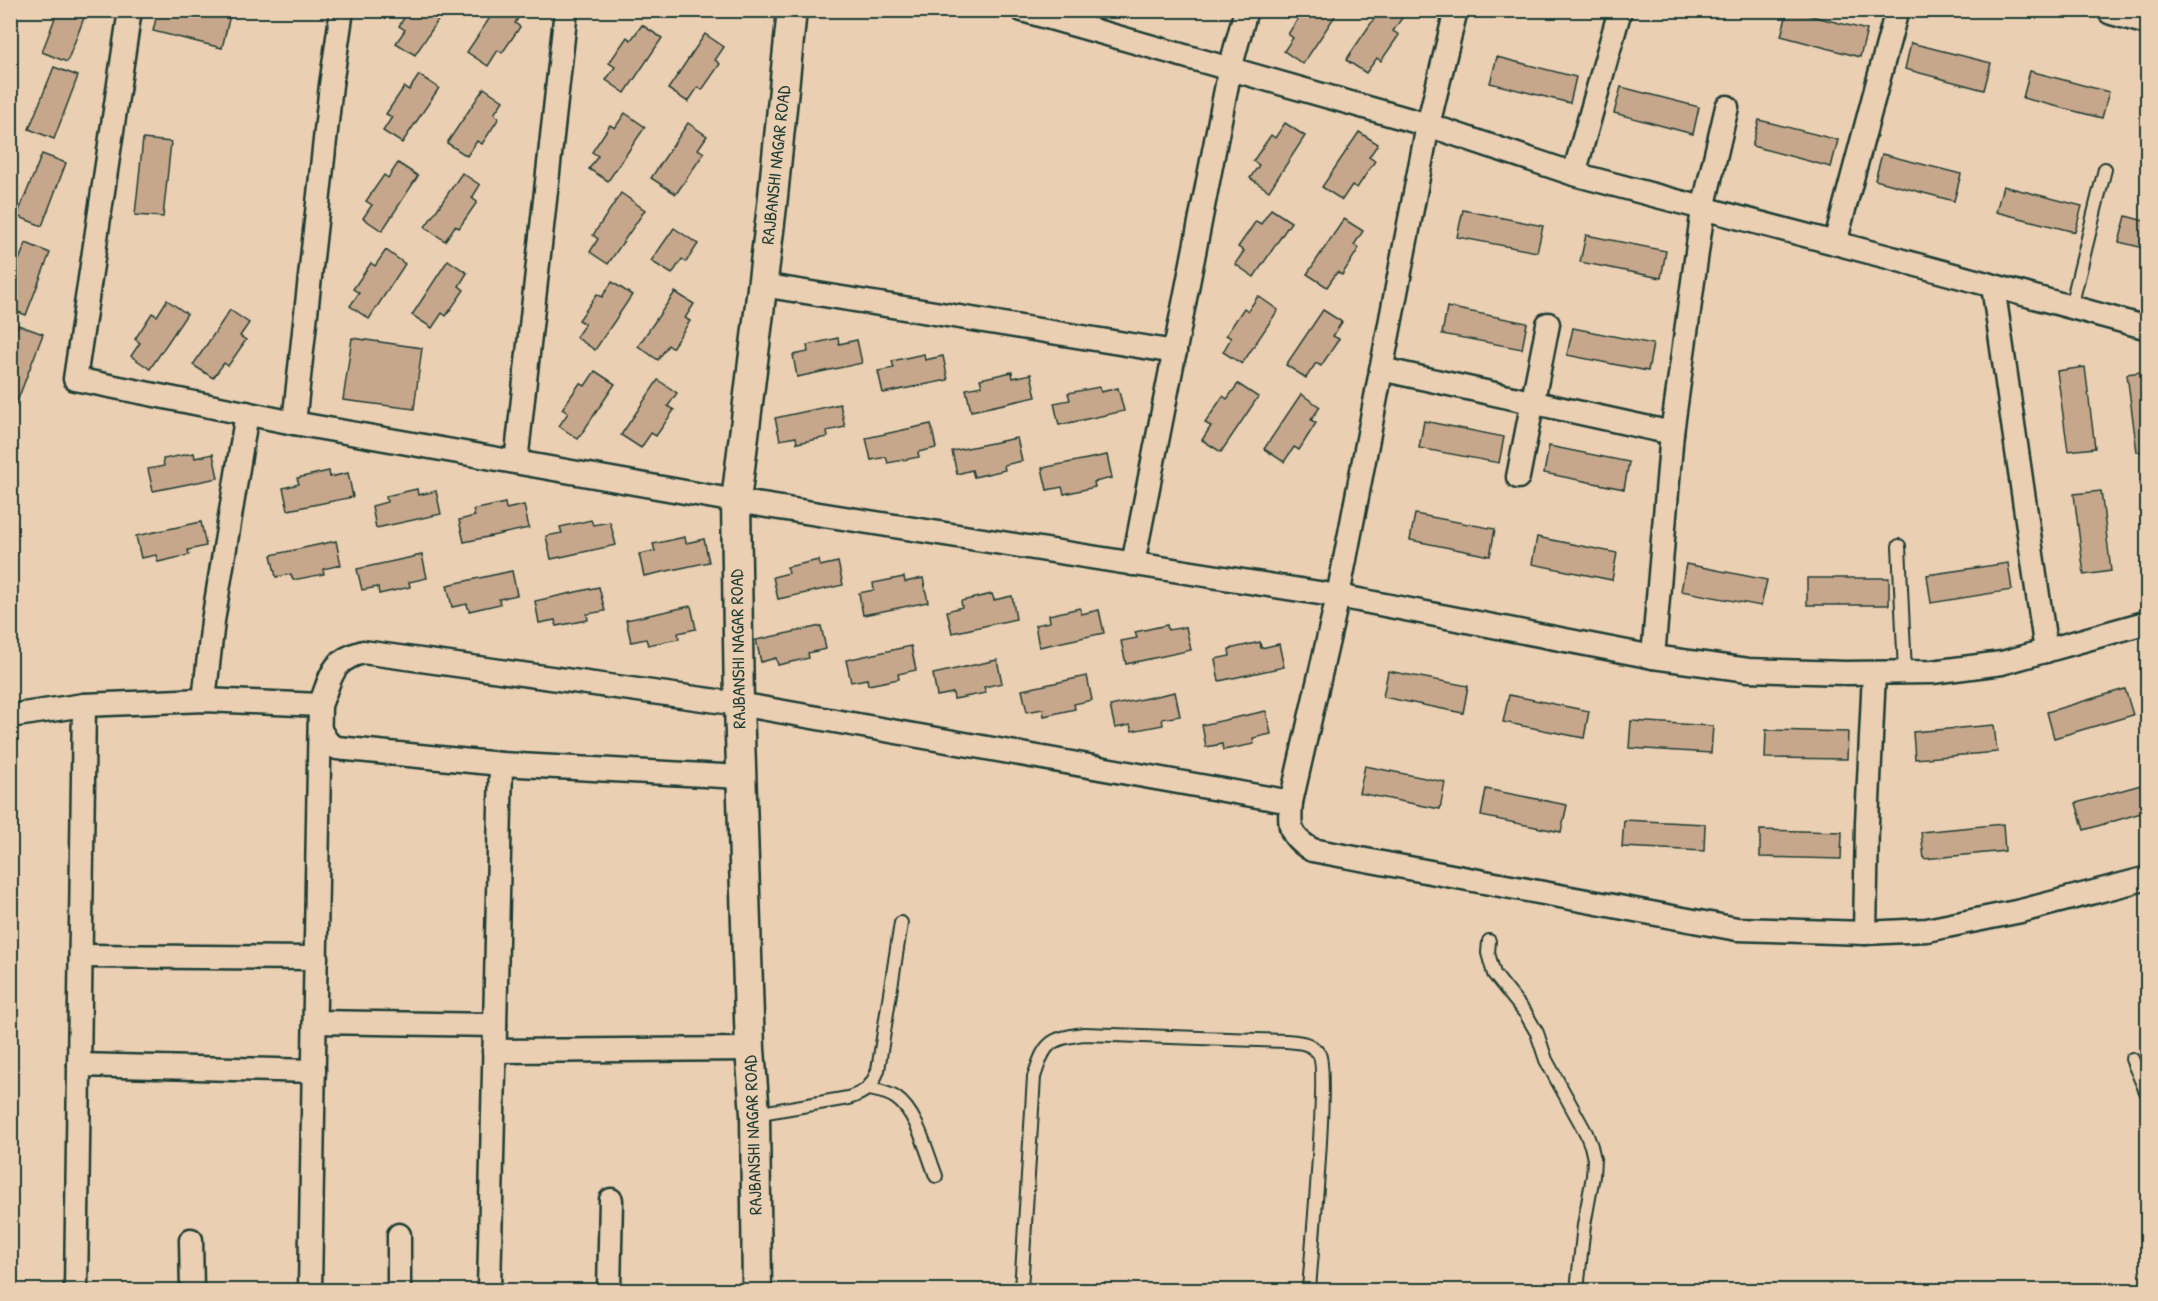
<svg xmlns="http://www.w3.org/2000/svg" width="2158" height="1301" font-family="'Patrick Hand',sans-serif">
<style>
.building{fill:#c7a78b;stroke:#1f3d34;stroke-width:1.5}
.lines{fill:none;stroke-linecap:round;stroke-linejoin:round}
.service-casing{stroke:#1f3d34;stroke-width:16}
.minor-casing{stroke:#1f3d34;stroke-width:27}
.tertiary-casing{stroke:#1f3d34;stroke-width:33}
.service{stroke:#ebcfb2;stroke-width:12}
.minor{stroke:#ebcfb2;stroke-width:22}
.tertiary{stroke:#ebcfb2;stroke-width:28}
.labels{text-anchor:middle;stroke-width:5;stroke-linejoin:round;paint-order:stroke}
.street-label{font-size:18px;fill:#1f3d34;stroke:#ebcfb2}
</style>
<rect width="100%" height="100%" fill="#ebcfb2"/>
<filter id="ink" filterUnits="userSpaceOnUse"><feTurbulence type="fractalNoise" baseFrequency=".0167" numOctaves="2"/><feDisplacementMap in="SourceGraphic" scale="12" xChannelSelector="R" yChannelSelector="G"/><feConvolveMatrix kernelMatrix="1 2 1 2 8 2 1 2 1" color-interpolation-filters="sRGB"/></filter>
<g filter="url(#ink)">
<!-- building -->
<g class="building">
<polygon points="58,10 87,10 67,62 42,52"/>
<polygon points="158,10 211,10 230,15 222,48 153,31"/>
<polygon points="409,10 445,10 415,55 396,43 405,30 399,26"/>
<polygon points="495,10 523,10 515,23 520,27 502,53 498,50 488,66 467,52"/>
<polygon points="1304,10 1339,10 1303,64 1284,51 1293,38 1288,34"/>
<polygon points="1380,10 1391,10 1402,18 1393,31 1399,35 1381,61 1377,58 1366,73 1346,60"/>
<polygon points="1788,10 1867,30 1860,57 1781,36"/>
<polygon points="642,25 662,38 625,93 606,80 615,67 609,63 627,37 631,40"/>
<polygon points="705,34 724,47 715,60 720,64 702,90 698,87 688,102 668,89"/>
<polygon points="1911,43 1991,63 1984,90 1905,69"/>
<polygon points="1497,57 1576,77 1570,103 1490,83"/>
<polygon points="54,67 78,76 54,139 29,129"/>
<polygon points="2030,71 2109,92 2102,118 2023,98"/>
<polygon points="419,75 439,88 402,143 383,131 392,117 386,114 404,87 409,90"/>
<polygon points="1621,87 1699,107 1693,134 1614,113"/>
<polygon points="484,88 503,101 494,114 499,118 482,144 477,141 467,156 447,143"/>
<polygon points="625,113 645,127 608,181 589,169 598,156 592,152 610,125 615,128"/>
<polygon points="1759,120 1838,140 1831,167 1752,146"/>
<polygon points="688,123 707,136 698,149 704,153 676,194 651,178"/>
<polygon points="1285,123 1305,136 1269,191 1250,178 1259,165 1253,161 1271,135 1275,138"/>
<polygon points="1359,132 1378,144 1369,157 1375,161 1357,188 1352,185 1342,200 1322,187"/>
<polygon points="143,139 171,142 163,217 135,215"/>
<polygon points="42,154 66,163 42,226 17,216"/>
<polygon points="1882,154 1961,174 1954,201 1875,180"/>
<polygon points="398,163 418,176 382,231 363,218 372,205 366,201 384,175 388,178"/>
<polygon points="462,173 480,185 472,198 477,202 459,228 455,226 445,241 425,227"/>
<polygon points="2003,186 2082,206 2075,232 1996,212"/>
<polygon points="621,193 645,210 608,264 590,252 598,239 593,235"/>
<polygon points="1271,209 1291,222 1254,277 1235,264 1244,251 1238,247 1256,221 1261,224"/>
<polygon points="1463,210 1543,226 1537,252 1457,237"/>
<polygon points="2126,216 2148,222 2148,249 2119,242"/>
<polygon points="1344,219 1363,231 1354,245 1359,248 1342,275 1337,272 1327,287 1307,274"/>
<polygon points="674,228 698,244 686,262 682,259 672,274 651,261"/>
<polygon points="1586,235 1666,251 1661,278 1580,262"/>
<polygon points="26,243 50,253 26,315 10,309 10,282"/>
<polygon points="386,250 405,264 369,319 350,306 359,293 353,289 371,263 375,266"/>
<polygon points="448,260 467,273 459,286 464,290 446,316 442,313 432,328 412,315"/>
<polygon points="612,282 632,295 595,350 576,337 585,324 579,320 597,294 602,297"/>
<polygon points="675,292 694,304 685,318 690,321 672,348 668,345 658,360 638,346"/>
<polygon points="1258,296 1278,310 1242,364 1223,352 1231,338 1226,335 1244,308 1248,311"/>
<polygon points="167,300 187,314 150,369 131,356 140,343 135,339 152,313 157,316"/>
<polygon points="1447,307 1527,323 1522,349 1442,334"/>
<polygon points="230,310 249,323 240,336 246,340 228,366 224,363 213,378 193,365"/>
<polygon points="1323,310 1342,322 1333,336 1339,339 1321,366 1316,363 1306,378 1286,365"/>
<polygon points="18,325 43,334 12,415 10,345"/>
<polygon points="1573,328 1653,344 1648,371 1567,355"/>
<polygon points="352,338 422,348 414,409 343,400"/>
<polygon points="838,338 839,344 857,340 862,363 797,377 793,355 808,352 807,345"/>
<polygon points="924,354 925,360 943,356 948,380 883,393 878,371 894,368 892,361"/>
<polygon points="2085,367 2095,448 2068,451 2057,371"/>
<polygon points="595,371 615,384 578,439 559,426 568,413 562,409 580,383 585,386"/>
<polygon points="2148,371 2148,451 2137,452 2127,374"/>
<polygon points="1012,372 1013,378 1031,374 1036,397 971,411 966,389 982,386 980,379"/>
<polygon points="658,380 677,393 668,406 674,410 656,436 651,433 641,448 621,435"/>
<polygon points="1238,384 1258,397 1221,452 1202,440 1211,426 1205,423 1223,396 1227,399"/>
<polygon points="1099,387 1101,392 1118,388 1124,411 1059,425 1054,403 1070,400 1068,393"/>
<polygon points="1301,394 1320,407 1311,420 1316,423 1299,450 1294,447 1284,462 1264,449"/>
<polygon points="840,404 845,427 827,431 828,437 797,443 796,437 780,440 775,418"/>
<polygon points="1424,421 1504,437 1499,463 1419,448"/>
<polygon points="931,424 936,448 918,452 919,457 888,463 886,457 871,460 866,438"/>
<polygon points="1017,438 1022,461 1004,465 1005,470 974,477 972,470 957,474 952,451"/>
<polygon points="1549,446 1629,462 1624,489 1544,473"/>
<polygon points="194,453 195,458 213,454 218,478 153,491 148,469 164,466 163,459"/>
<polygon points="1107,455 1112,478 1094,482 1095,487 1064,494 1062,487 1047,490 1042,468"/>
<polygon points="329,471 330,477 348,473 353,497 288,510 283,488 299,484 297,478"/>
<polygon points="417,489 418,495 436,491 441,514 376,528 372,506 387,502 386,496"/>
<polygon points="2101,491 2111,571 2084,575 2074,494"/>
<polygon points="505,503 506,509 524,505 529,528 464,542 459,520 475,516 473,510"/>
<polygon points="1415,514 1495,529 1490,556 1410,540"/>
<polygon points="591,520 593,525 610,522 616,545 551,559 546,536 562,533 560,527"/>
<polygon points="201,522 206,546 188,550 189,555 158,562 156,555 141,558 136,536"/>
<polygon points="685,537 686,543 704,539 709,562 644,576 639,554 655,551 653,544"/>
<polygon points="1537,537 1617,553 1612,580 1532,564"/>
<polygon points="336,541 341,565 323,569 324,574 293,580 291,574 276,577 271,555"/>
<polygon points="422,555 427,578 409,582 410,587 379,594 378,587 362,590 357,569"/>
<polygon points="819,560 820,566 838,562 843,585 778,599 773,577 789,573 787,567"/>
<polygon points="2008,563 2012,590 1931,603 1927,575"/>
<polygon points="1686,564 1767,580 1761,606 1681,591"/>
<polygon points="512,571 517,595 499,599 500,604 469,611 467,604 452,607 447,585"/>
<polygon points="904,577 905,582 923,578 928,602 863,615 859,593 874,590 873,583"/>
<rect x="1807" y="578" width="82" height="27"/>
<polygon points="599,587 605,611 587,614 588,620 556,626 555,620 539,623 535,601"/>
<polygon points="992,594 994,600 1012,596 1016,619 952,633 947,611 962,607 961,601"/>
<polygon points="691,606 696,629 678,633 679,639 648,645 646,639 631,642 626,620"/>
<polygon points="1080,608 1081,614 1099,610 1104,633 1039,647 1035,625 1050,622 1049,615"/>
<polygon points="1167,625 1168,630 1186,627 1191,650 1126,664 1121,641 1137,638 1135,632"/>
<polygon points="821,626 826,649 808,653 809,658 778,665 776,658 761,662 756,640"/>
<polygon points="1260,642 1261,648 1279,644 1284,667 1219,681 1215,659 1230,656 1229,649"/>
<polygon points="911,646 916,670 898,674 899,679 868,685 867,679 851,682 846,660"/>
<polygon points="997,660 1002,683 984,687 986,693 954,699 953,693 937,696 933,674"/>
<polygon points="1388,671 1468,686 1463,713 1383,697"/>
<polygon points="1087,676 1092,700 1074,704 1075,709 1044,716 1043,709 1027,712 1022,690"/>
<polygon points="2125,689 2133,715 2054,738 2047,712"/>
<polygon points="1175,692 1180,716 1162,719 1163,725 1132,731 1130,725 1115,728 1110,706"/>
<polygon points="1509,695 1589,711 1584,738 1503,722"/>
<polygon points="1266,711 1271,734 1253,738 1254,744 1223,750 1222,744 1206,747 1202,725"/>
<polygon points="1631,721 1713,726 1711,753 1629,748"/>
<polygon points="1994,725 1997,752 1915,759 1913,732"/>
<polygon points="1766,730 1848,732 1847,759 1765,758"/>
<polygon points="1365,766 1445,782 1440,809 1359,793"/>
<polygon points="2148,783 2148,811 2084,830 2076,803"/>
<polygon points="1486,789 1567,805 1561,832 1481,816"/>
<polygon points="1624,820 1705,824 1704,851 1622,847"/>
<polygon points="2003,824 2005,851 1924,859 1921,832"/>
<polygon points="1760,830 1842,832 1841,859 1760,857"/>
</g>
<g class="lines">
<defs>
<g id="service">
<polyline points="2071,307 2105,169"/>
<polyline points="1899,546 1905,672"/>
<polyline points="1489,941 1488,953 1494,974 1526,1014 1537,1033 1546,1060 1586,1133 1591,1146 1594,1159 1593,1176 1584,1225 1577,1290"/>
<polyline points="2132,1059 2148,1096"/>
<path d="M869 1089C878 1091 888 1092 896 1098 917 1112 927 1153 936 1176"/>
<path d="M755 1114 848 1098C865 1093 872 1087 878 1070L901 923"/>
<path d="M1021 1290 1034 1077C1045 1043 1048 1039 1084 1034L1286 1041C1298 1042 1311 1042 1319 1054 1329 1070 1311 1258 1309 1290"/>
</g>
<g id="minor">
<polyline points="130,10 75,379 294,423"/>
<polyline points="342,10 331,85 294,423 736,501 1338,596 1653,657 1748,670 1845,673 1932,672 2002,663 2148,622"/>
<polyline points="1022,10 1428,125 1574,174 1888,257 2148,328"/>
<polyline points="1574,174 1620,10"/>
<polyline points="1835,243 1897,10"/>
<polyline points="762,285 1175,352"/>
<polyline points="1993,286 2046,651"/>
<polyline points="1381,369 1672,433"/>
<polyline points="516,462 566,10"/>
<polyline points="1518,477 1548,324"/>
<polyline points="1133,564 1230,69 1246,10"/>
<polyline points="1653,657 1672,433 1703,209 1727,107"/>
<polyline points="204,700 213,621 247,413"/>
<polyline points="10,716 84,705 204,700 320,705"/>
<polyline points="321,732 328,743 337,748 501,764 741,777"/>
<polyline points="1291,802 1338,596 1428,125 1456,10"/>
<polyline points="1865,933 1867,823 1874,673"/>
<polyline points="81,956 316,958"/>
<polyline points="315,1022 495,1025"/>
<polyline points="494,1051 750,1049"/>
<polyline points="79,1065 314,1071"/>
<polyline points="191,1240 192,1290"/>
<polyline points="76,1290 84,705"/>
<path d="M310 1290 320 705C332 676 330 661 363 652L739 704 1291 802C1289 828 1289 836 1312 850L1737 929 1865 933 1927 930 2021 911 2148 878"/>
<polyline points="399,1290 399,1235"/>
<polyline points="489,1290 501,764"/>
<polyline points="609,1290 611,1200"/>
</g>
<g id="tertiary">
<polyline points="2112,10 2148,20"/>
<polyline points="757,1290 755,1114 750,1049 739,704 736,501 772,206 792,10"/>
</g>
</defs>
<!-- service casing -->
<use href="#service" class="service-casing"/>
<!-- minor casing -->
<use href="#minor" class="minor-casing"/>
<!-- tertiary casing -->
<use href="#tertiary" class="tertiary-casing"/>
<!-- service -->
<use href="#service" class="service"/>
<!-- minor -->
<use href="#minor" class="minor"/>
<!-- tertiary -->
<use href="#tertiary" class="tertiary"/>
</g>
</g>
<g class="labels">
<!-- street labels -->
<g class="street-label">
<text transform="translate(776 165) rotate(-84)" y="6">RAJBANSHI NAGAR ROAD</text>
<text transform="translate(738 649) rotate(-91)" y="6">RAJBANSHI NAGAR ROAD</text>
<text transform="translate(753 1135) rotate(-92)" y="6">RAJBANSHI NAGAR ROAD</text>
</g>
</g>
<!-- margin -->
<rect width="2158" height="1301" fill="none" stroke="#ebcfb2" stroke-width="36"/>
<rect x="18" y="18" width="2122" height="1265" fill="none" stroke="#1f3d34" stroke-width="2" filter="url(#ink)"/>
</svg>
